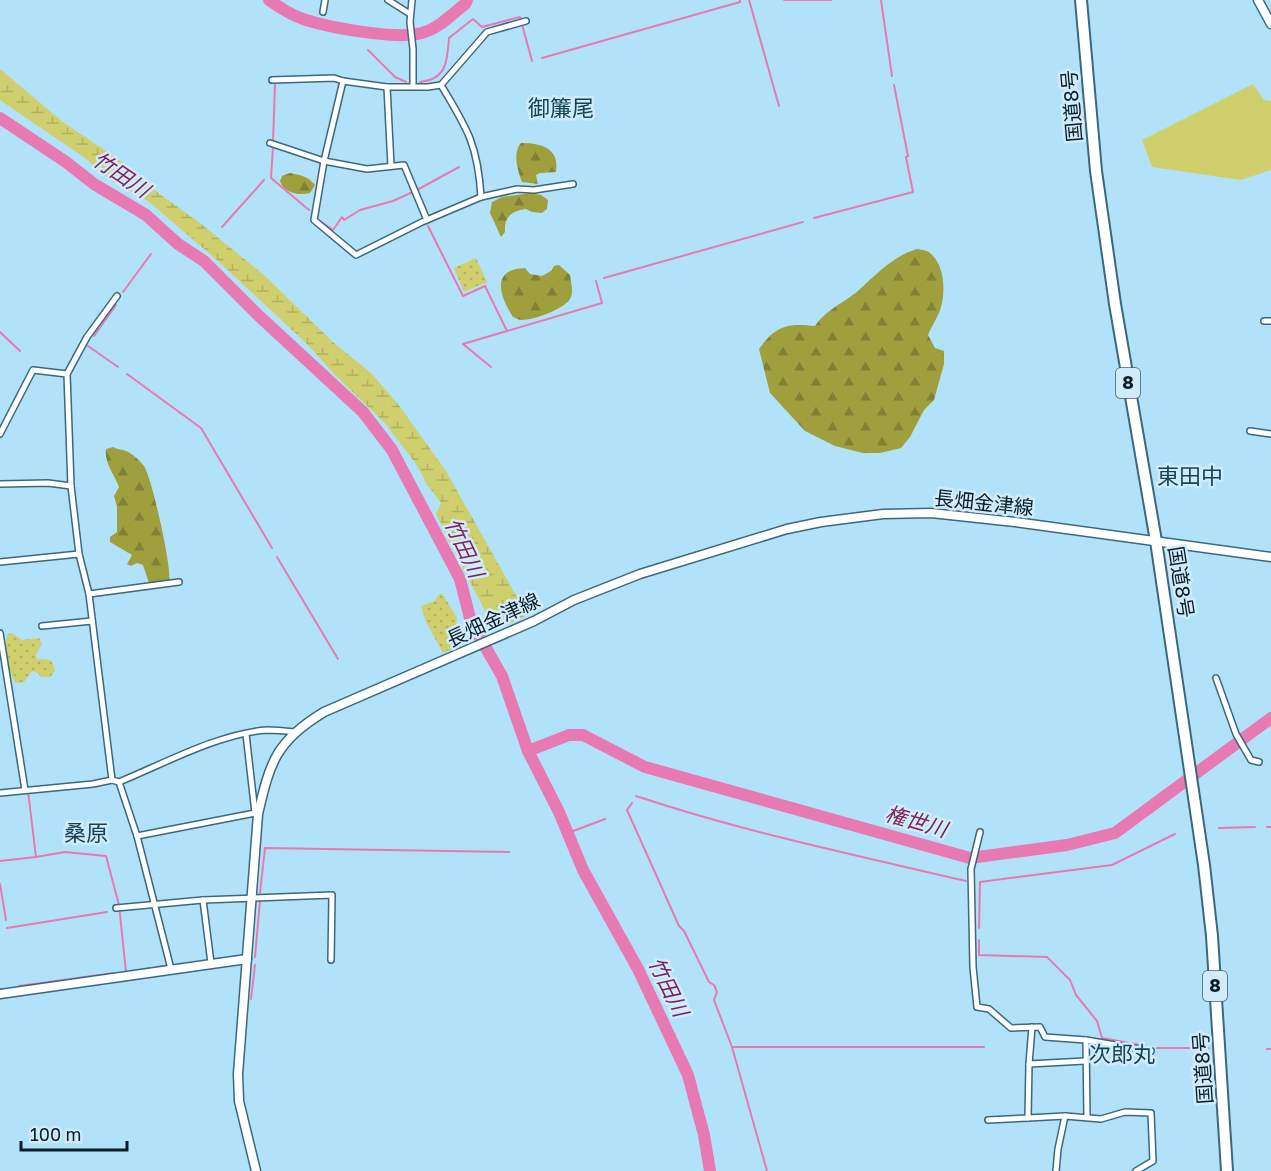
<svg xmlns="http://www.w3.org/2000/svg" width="1271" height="1171" font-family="'Golos Text','Noto Sans JP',sans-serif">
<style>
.grass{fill:url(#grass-dots)}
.forest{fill:url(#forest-firs)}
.wetland{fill:url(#wetland-marsh)}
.pitch{fill:#cfcf6d}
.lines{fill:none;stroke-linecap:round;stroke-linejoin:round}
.stream{stroke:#e77ab3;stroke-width:2}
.river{stroke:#e77ab3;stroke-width:12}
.street-casing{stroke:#3b687c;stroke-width:8}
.secondary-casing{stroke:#3b687c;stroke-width:11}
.highway-casing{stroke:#3b687c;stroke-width:14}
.street{stroke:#fff;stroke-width:5}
.secondary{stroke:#fff;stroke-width:8}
.highway{stroke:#fff;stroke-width:10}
.labels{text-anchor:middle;stroke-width:5;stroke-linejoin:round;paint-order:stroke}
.shield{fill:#d0ecfa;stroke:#475c67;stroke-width:1.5}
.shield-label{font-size:18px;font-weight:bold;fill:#0c1f28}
.street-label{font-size:20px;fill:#0c1f28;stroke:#d0ecfa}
.water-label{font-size:21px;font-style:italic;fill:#801f59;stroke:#d0ecfa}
.quarter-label{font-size:22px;fill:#164457;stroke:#d0ecfa}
</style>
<defs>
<pattern id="grass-dots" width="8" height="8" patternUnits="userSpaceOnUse" patternTransform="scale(1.5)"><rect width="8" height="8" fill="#cfcf6d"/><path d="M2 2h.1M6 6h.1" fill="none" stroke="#b1b15e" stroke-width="1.8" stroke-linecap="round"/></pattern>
<pattern id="forest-firs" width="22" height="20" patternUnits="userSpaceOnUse" patternTransform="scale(1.5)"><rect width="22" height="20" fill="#a09f3d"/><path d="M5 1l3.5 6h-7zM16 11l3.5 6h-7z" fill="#818133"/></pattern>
<pattern id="wetland-marsh" width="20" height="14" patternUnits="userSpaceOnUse" patternTransform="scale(1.5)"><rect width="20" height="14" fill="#cfcf6d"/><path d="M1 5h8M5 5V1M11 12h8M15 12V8" fill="none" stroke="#b1b15e"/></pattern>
</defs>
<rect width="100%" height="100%" fill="#b2e2f9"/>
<!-- grass -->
<g class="grass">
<polygon points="476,258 487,282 464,292 454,268"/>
<polygon points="442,593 457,618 456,625 463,628 468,642 443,653 426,622 421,606 435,601 438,595"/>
<path d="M12 633 22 640 39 638 42 644 36 654 37 659 51 660 55 671 50 677H41L38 673 32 671 24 682 16 683C9 674 2 645 8 634Z"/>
</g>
<!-- forest -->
<g class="forest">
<path d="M521 143C541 143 560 148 556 172L540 173 536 175 538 184 522 182C518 170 512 154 521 143Z"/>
<path d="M290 173C300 175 308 176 315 185L310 193C299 196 284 193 280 181L282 176Z"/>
<path d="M531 193 541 195 548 200 547 209 542 213 532 212 526 209C512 211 504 216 505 232L501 237 490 213 492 202 502 197Z"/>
<path d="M917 249C922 250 927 250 930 253 946 266 946 296 939 313 936 320 931 327 928 335L935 348 944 351V364L934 400 924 410 910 437 901 448 880 453H863L835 446 805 431 770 393 759 349C776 325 788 323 815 326 829 307 843 304 859 290 877 274 893 256 917 249Z"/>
<path d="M559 265 570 275C571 283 574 292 570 299 564 309 534 320 522 320 519 320 516 318 513 317 500 297 490 269 525 268L530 274 542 276 551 271 554 266Z"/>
<path d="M113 447C118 450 122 449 126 451 132 453 141 462 144 466 152 478 172 568 169 580L149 583 143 565 137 563 131 566 127 564 132 555 110 542V537L117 532V507L114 496 119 487C114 474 104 462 106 449Z"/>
</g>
<!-- wetland -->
<polygon class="wetland" points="0,69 63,122 128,166 157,192 200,223 264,275 334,343 371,373 398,404 446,471 527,615 495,630 457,557 453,546 446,538 445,531 436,514 441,503 426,483 416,464 384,422 335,375 308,345 218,261 148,201 110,180 85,158 0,100"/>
<!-- pitch -->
<polygon class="pitch" points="1253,84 1264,100 1271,101 1271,170 1241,180 1152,167 1142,140"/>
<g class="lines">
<!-- stream -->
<g class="stream">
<polyline points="749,0 779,106"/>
<polyline points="784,0 831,0"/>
<polyline points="881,0 892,76"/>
<polyline points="368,50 395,77 406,82"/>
<polyline points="542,58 740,2 740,0"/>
<path d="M420 82C448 79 447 60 449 38L473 19 482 27 520 17 532 61"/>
<polyline points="273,141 275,85"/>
<polyline points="273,146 271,178 309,210"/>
<polyline points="814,218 913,192 906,157 908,156 894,85"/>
<polyline points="317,219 333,230 342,217 344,220 360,210 393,201 417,190 459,167"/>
<polyline points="428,226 463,296 485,286 507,331"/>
<polyline points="222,227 264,180"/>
<polyline points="604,278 803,222"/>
<polyline points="123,292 151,254"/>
<polyline points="0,332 20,351"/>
<polyline points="94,336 116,305"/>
<polyline points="88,346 118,367"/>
<polyline points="491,367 463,344 602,303 596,281"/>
<polyline points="127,374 201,428 272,548"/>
<polyline points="277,557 338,659"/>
<polyline points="28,791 36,857 65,852 106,856 119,905 126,972"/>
<path d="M636 796C744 832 855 855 966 881"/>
<polyline points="632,803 627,810 679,926 684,931 709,982 714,985 717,992 714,1000 732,1047 984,1047"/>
<polyline points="1267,827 1271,827"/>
<polyline points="1219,828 1255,827"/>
<polyline points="568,833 605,819"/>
<polyline points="0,861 36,857"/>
<polyline points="0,884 6,920"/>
<polyline points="260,893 265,848 509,852"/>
<polyline points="7,928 107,912"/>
<polyline points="979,928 980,882 1112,865 1175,834"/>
<polyline points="979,940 979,955 1047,957 1070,980 1076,995 1097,1021 1102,1038 1146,1046"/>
<polyline points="255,957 260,901"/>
<polyline points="157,967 163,966"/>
<polyline points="134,971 150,968"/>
<polyline points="19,986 114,973"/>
<polyline points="0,989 5,989"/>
<polyline points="251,999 255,965"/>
<polyline points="732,1047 767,1171"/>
<polyline points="1157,1048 1209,1048"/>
<polyline points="1267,1049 1271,1049"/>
</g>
<!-- river -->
<g class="river">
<path d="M269 0C280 8 293 16 306 20 332 28 397 40 422 33 438 29 452 14 465 4L467 0"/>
<polyline points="0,118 66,162 94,184 146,215 178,244 204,261 259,316 363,412 392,450 460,579 471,622 502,676 528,751 559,812 583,870 638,969 688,1075 704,1135 710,1171"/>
<polyline points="528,751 569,735 583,735 645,767 970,858 1067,845 1115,833 1271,718"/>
</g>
<defs>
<g id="street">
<polyline points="388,0 410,14"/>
<polyline points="412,0 410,22 413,49 413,86"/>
<polyline points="323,12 325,0"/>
<polyline points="272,80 334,78 343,81 387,87 428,87 441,85 487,32 526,21"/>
<polyline points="343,81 324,161 314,220 356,255 422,222 481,197 517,189 534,190 573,184"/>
<path d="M441 85C467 128 478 145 481 197"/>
<polyline points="387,87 391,166"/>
<polyline points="270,143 324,161 367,169 404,165 427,220"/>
<polyline points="1264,321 1271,321"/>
<polyline points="1250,431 1271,434"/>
<polyline points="0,434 33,370 67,374"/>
<polyline points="0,484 48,483 71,486"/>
<polyline points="0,562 79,554"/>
<polyline points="89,594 179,582"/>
<polyline points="42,626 92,621"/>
<polyline points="0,633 25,790"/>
<polyline points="1216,678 1236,734 1251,760 1259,762"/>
<polyline points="246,734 255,813 257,814"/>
<polyline points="112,780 89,594 79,554 71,486 67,374 87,337 117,296"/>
<polyline points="119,782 137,836 171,969"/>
<path d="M0 793 93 784 112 780 119 782C163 764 220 733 267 730 276 730 286 731 295 732"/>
<polyline points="980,832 971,869 973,967 977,1007 989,1009 1011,1028 1040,1027 1045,1037 1086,1040 1087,1117"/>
<polyline points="137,836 255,813"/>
<polyline points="203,900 211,963"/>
<polyline points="116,908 203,900 332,895 331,960"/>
<polyline points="1086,1040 1151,1051"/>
<polyline points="1029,1064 1085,1061"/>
<polyline points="1028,1118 1065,1116"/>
<polyline points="988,1120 1028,1118 1029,1064 1032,1027"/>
<polyline points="1056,1171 1058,1149 1065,1116 1101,1119 1125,1112 1151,1113 1153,1161 1136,1171"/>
</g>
<g id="secondary">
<polyline points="1258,0 1271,24"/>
<polyline points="0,994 247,959"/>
<path d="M256 1171 239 1101 238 1074 258 814C270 762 276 741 324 712L534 621 574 600 640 574 787 529 821 522 883 514 931 513 1015 522 1271 557"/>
</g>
<polyline id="highway" points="1081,0 1096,171 1115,304 1156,541 1204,865 1212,936 1227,1171"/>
</defs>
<!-- street casing -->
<use href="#street" class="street-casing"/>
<!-- secondary casing -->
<use href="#secondary" class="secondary-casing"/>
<!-- highway casing -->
<use href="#highway" class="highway-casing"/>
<!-- street -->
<use href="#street" class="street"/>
<!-- secondary -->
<use href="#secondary" class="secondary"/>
<!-- highway -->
<use href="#highway" class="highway"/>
</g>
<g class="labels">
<!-- shield labels -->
<g class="shield">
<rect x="1116" y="368" width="24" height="30" rx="4.5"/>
<rect x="1203" y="971" width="24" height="30" rx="4.5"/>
</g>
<g class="shield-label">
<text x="1128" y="389">8</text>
<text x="1215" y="992">8</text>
</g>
<!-- street labels -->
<g class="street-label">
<text transform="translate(1072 106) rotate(-95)" y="7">国道8号</text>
<text transform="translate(984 503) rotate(6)" y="7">長畑金津線</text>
<text transform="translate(1181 582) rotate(81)" y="7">国道8号</text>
<text transform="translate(493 620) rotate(-25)" y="7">長畑金津線</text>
<text transform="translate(1203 1068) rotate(-94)" y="7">国道8号</text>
</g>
<!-- water labels -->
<g class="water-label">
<text transform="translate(121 175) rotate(34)" y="7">竹田川</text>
<text transform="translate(464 548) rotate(65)" y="7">竹田川</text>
<text transform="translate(916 822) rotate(16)" y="7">権世川</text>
<text transform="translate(668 987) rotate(64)" y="7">竹田川</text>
</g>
<!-- quarter labels -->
<g class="quarter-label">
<text x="561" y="116">御簾尾</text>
<text x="1190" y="484">東田中</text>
<text x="86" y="841">桑原</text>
<text x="1122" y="1062">次郎丸</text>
</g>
</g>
<!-- scale -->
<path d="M21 1141v9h106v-9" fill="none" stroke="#0c1f28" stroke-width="3"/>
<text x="30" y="1141" font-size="18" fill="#0c1f28" stroke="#d0ecfa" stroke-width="4.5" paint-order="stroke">100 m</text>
</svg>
